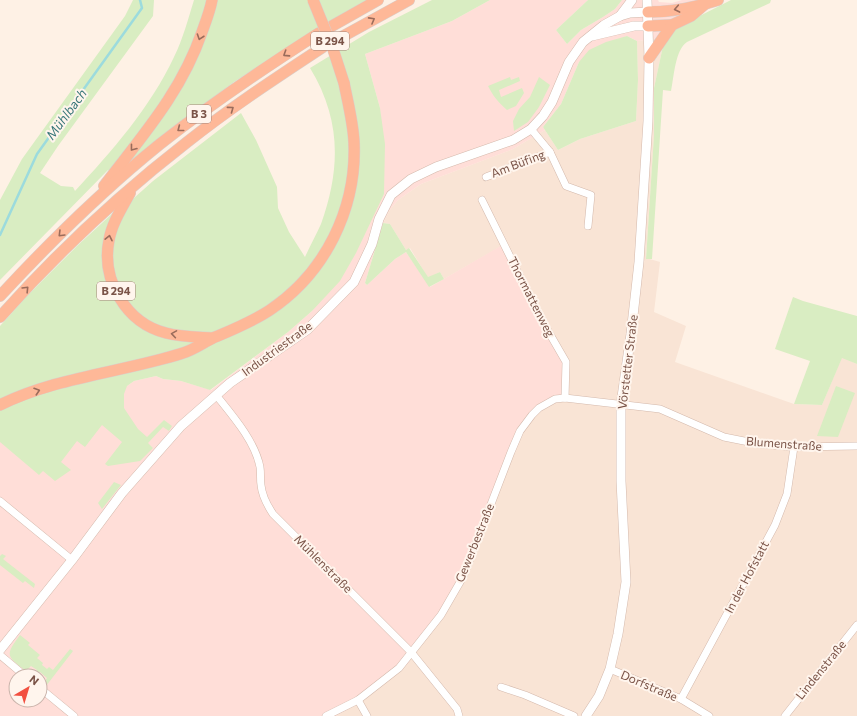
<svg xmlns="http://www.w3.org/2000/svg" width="857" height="716" font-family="Commissioner,sans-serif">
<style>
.residential{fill:#f9e4d5}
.commercial{fill:#ffded8;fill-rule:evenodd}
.green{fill:#d9edc2}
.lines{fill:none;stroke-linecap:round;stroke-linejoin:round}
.stream{stroke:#9cdbdd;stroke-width:2.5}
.minor-casing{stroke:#d4b9ac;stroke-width:8}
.tertiary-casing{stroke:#d4b9ac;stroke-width:10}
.trunk-casing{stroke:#dacfcb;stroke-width:12}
.minor{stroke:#fff;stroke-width:7}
.tertiary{stroke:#fff;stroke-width:9}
.trunk{stroke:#feb898;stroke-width:11}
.trunk-bridge-casing{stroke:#dacfcb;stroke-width:12;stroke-linecap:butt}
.trunk-bridge{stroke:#feb898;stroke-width:11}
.oneway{stroke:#9b6c5b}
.labels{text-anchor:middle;stroke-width:4;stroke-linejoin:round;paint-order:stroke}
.shield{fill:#fff5ed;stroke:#a28479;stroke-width:1}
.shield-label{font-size:11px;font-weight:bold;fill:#7a5347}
.street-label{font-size:12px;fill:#7a5347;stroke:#fff5ed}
.water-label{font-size:13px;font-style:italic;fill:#377679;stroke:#fff5ed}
</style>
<rect width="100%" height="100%" fill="#fef1e5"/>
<!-- residential -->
<polygon class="residential" points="669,37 663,46 654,88 654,135 646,258 660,262 654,312 686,326 675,362 794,404 822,405 842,357 857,364 857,716 336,716 361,702 411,652 505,244 444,279 440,272 428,278 410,248 406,250 390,224 383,223 389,211 398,200 421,184 513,149 545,130 558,150 580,139 636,121 638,80 637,41"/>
<!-- commercial -->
<path class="commercial" d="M490 0H588L556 30 567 44 581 30 603 17 615 9 622 0H658L659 2 672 3 682 0H701L704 13 669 37 637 41 627 36 579 62 561 104 543 127 545 130 513 149 421 184 398 200 389 211 383 223 365 283 367 285 395 259 406 252 430 287 504 244 566 362 565 398 548 403 520 431 476 543 441 615 411 652 409 663 361 702 336 716H0V419L127 386 134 381 156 376 163 379 181 381 211 390 288 332 312 311 384 194 380 108 365 54 452 21ZM16 676H40V700H16Z"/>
<!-- green -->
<g class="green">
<path d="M133 0H154L153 16 58 146 40 173 61 186 73 187 75 191C112 151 150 108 174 57 183 39 188 19 194 0H368L313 31 234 82 163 135 126 168 108 170 0 280V200L22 159 125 16Z"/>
<path d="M432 0H490L452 21 365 54 380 108 385 144 384 194 356 253 340 281 312 311 288 332 210 390 181 381 163 379 156 376 134 381 127 386 124 394V408L138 429 147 437 164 420 172 426 169 431 163 427 148 443 153 448 140 461 108 466 105 464 122 442 102 425 85 447 77 441 61 462 71 470 55 481 43 471 39 475 0 442V326L26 297 77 246 115 211H124L134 198 153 181 241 113 256 140 277 187 278 208 289 232 305 257C310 246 316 235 321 224 341 168 341 119 310 68L369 32Z"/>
<polygon points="588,0 622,0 615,9 603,17 581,30 567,44 556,30"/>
<path d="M731 0H771L770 3 687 42C675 50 674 77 671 91L663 90 652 259H646L654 135V88L663 46 669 37 678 27Z"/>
<polygon points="627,36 637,41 638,80 636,121 580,139 558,150 543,127 561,104 579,62 589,50 606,42"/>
<path d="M510 77 511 80 519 77 520 81 499 90 501 97 522 88 524 93 516 106 507 110C498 102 493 96 488 86Z"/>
<polygon points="539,77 550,85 539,107 528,122 514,131 513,121 519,109 530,97"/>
<polygon points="383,223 390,224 406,250 409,248 428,277 440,272 444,279 429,287 406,252 395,259 367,285 365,283"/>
<polygon points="793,297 803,301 857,316 857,364 842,358 822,405 794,404 810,361 775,349"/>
<polygon points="836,386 855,393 838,437 817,436"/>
<polygon points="114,482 121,485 102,509 98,503"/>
<polygon points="2,554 6,556 3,559 35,584 34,588 25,581 23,583 0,565 0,556"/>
<path d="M20 635 30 643 28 645 40 655 37 658 43 663 42 665 47 669 49 667 53 670 70 649 73 651 46 686 43 684 47 678 40 672 36 676H33L37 670 31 666 26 671C6 656 5 655 20 635Z"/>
</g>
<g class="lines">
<!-- stream -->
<polyline class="stream" points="0,235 37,154 142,8 140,0"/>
<defs>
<g id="minor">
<polyline points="531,129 550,152 566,186 591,195 588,226"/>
<polyline points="486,177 550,152"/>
<polyline points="482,200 540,317 566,362 565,398"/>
<path d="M216 395C232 415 255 441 260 467 261 473 260 479 261 485 262 496 267 505 273 514L411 652 457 709 459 716"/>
<polyline points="0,501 72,560"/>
<polyline points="0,655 25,676"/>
<polyline points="610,669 681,699 709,716"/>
<polyline points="501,687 525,695 574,716"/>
<polyline points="40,688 74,716"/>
<polyline points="681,699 775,525 787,494 794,447"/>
<polyline points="358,700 367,716"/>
<polyline points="326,716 358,700 399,668 441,615 463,577 511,452 520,431 532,415 539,408 555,399 565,398 660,409 724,437 759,444 794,447 857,446"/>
<polyline points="785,716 857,625"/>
</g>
<g id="tertiary">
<polyline points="620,16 632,0"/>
<polyline points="592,36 634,26 648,26"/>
<polyline points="0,650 72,560 122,493 181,426 230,383 307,330 354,282 372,244 379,219 391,195 411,179 436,167 513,140 531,129 543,116 552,102 569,62 583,42 604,25 620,16 630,13 648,12"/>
<polyline points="586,716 599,696 610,669 618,634 626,582 621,481 621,404 631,334 639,262 648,121 649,58 647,0"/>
</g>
<g id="trunk">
<path d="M648 12C670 12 697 7 718 0"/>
<polyline points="332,26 378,0"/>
<polyline points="648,26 672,25"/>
<polyline points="338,39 409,0"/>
<polyline points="649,58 672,25 691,16 705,4"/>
<path d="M104 186C142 136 181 93 202 32 206 21 210 11 212 0"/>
<path d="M130 193C122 208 112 223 109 240 101 280 126 323 166 333 181 337 197 337 212 338"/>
<path d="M0 296C50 242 103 190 160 144 211 104 264 68 319 33"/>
<path d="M0 317C56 254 119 195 186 143 230 108 276 78 323 47"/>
<path d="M0 405C56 377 124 372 183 353 193 350 203 343 213 338 232 330 252 322 270 310 325 273 357 209 354 142 353 122 348 103 344 83"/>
</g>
</defs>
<!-- minor casing -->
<use href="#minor" class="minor-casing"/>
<!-- tertiary casing -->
<use href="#tertiary" class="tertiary-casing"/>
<!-- trunk casing -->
<use href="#trunk" class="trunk-casing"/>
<!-- minor -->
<use href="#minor" class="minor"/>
<!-- tertiary -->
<use href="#tertiary" class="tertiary"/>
<!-- trunk -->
<use href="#trunk" class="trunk"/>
<defs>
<polyline id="trunk-bridge" points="313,0 333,49 344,83"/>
</defs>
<!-- trunk-bridge casing -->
<use href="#trunk-bridge" class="trunk-bridge-casing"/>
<!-- trunk-bridge -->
<use href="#trunk-bridge" class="trunk-bridge"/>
</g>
<!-- one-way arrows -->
<defs><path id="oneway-chevron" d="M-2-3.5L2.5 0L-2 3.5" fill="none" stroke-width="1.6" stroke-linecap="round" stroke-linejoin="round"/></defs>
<g class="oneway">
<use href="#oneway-chevron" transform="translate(677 9) rotate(169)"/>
<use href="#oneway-chevron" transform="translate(372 20) rotate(-29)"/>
<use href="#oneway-chevron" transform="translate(200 37) rotate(109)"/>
<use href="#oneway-chevron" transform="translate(286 54) rotate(147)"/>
<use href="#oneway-chevron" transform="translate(231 109) rotate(-36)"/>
<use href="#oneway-chevron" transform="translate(180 129) rotate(142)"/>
<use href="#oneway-chevron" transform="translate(133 148) rotate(128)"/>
<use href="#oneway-chevron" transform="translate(61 234) rotate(135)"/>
<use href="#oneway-chevron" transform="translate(109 238) rotate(-78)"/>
<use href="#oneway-chevron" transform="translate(26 289) rotate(-46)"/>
<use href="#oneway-chevron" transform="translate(174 334) rotate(-171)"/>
<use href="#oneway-chevron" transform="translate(37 391) rotate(-18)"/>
</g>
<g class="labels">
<!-- shield labels -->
<g class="shield">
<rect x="311" y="32" width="38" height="18" rx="3"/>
<rect x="187" y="105" width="24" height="18" rx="3"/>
<rect x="97" y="282" width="38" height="18" rx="3"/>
</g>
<g class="shield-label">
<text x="330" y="45">B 294</text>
<text x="199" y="118">B 3</text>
<text x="116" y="295">B 294</text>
</g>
<!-- street labels -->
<g class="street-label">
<text transform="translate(518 164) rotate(-21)" y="4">Am Büfing</text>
<text transform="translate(531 297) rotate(63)" y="4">Thormattenweg</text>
<text transform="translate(277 349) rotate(-36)" y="4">Industriestraße</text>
<text transform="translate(628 362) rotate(-83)" y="4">Vörstetter Straße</text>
<text transform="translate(784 444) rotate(4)" y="4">Blumenstraße</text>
<text transform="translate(475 543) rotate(-68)" y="4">Gewerbestraße</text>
<text transform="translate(323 564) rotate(45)" y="4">Mühlenstraße</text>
<text transform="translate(747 577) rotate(-62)" y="4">In der Hofstatt</text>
<text transform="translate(821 670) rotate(-51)" y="4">Lindenstraße</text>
<text transform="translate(649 686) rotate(23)" y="4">Dorfstraße</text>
</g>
<!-- water labels -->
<g class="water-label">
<text transform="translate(66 114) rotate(-54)" y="5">Mühlbach</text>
</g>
</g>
<!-- north arrow -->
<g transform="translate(28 688) rotate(38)"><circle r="19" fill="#fff5ed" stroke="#cab4ab"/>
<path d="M0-3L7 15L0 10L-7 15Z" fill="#f25040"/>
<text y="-6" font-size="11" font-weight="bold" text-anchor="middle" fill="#7a5347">N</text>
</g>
</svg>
